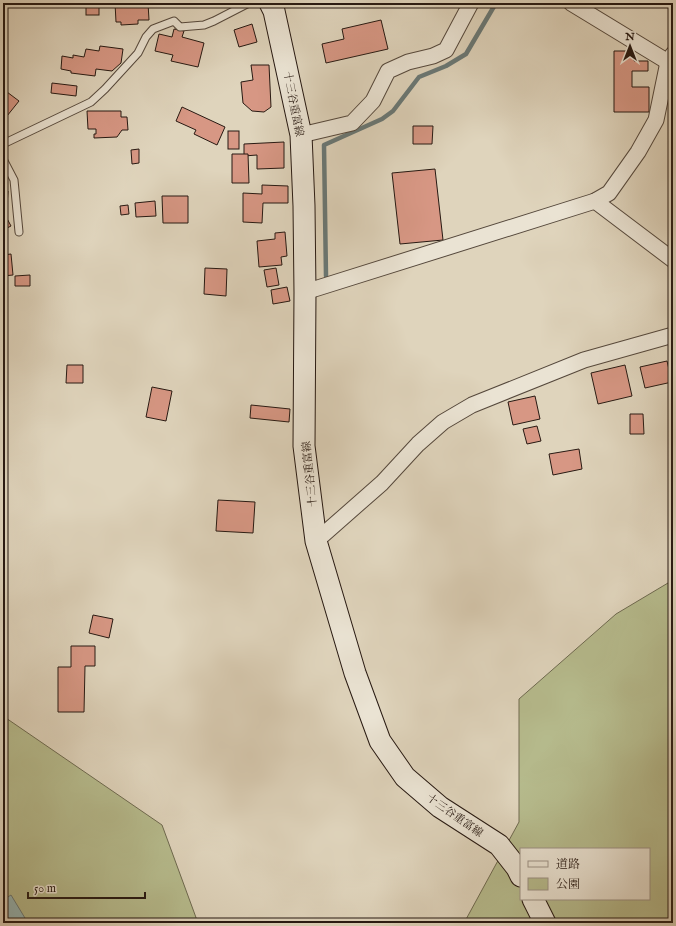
<svg xmlns="http://www.w3.org/2000/svg" width="676" height="926" font-family="'IM FELL English','Noto Serif JP',serif">
<style>
.green{fill:#b6bb8d;stroke:#6e6a50;fill-rule:evenodd}
.water{fill:#95b7b8;stroke:#697876}
.lines{fill:none;stroke-linecap:round;stroke-linejoin:round}
.stream{stroke:#697876;stroke-width:4.5}
.building{fill:#d79784;stroke:#271912}
.service-casing{stroke:#55483c;stroke-width:9}
.minor-casing{stroke:#55483c;stroke-width:17}
.secondary-casing{stroke:#271912;stroke-width:23}
.service{stroke:#eae3d3;stroke-width:7}
.minor{stroke:#eae3d3;stroke-width:15}
.secondary{stroke:#eae3d3;stroke-width:21}
.labels{text-anchor:middle;stroke-width:3;stroke-linejoin:round;paint-order:stroke}
.street-label{font-size:11px;fill:#271912;stroke:#eae3d3}
</style>
<rect width="100%" height="100%" fill="#dfd4bc"/>
<filter id="stains"><feTurbulence type="fractalNoise" baseFrequency=".005" numOctaves="4"/><feColorMatrix values="0 0 0 0 .2 0 0 0 0 .09 0 0 0 0 .02 0 0 0 .5 -.17"/></filter>
<radialGradient id="worn" r=".72"><stop offset=".6" stop-color="#630" stop-opacity="0"/><stop offset="1" stop-color="#630" stop-opacity=".3"/></radialGradient>
<!-- green -->
<g class="green">
<path d="M673 580V923H464L519 822V699L616 614ZM521 849H649V899H521Z"/>
<polygon points="3,716 162,825 198,923 3,923"/>
</g>
<!-- water -->
<polygon class="water" points="11,895 28,923 3,923 3,900"/>
<g class="lines">
<!-- stream -->
<polyline class="stream" points="326,276 324,145 382,119 393,111 419,77 446,66 466,54 496,3"/>
</g>
<!-- building -->
<g class="building">
<rect x="86" y="3" width="13" height="12"/>
<polygon points="115,3 148,3 149,20 138,20 138,24 121,25 121,22 116,22"/>
<polygon points="192,3 204,3 194,7"/>
<polygon points="381,20 388,49 326,63 322,44 344,39 342,29"/>
<polygon points="252,24 257,42 239,47 234,30"/>
<polygon points="174,29 184,31 182,37 204,43 198,67 171,61 173,55 155,51 159,34 172,37"/>
<polygon points="100,46 123,49 121,63 112,71 96,69 95,76 71,73 71,71 61,69 62,56 73,58 73,55 84,57 86,49 99,51"/>
<polygon points="614,51 634,51 634,61 648,61 648,71 632,71 632,87 649,87 649,112 614,112"/>
<polygon points="251,65 269,65 271,107 264,112 252,111 243,103 241,82 253,80"/>
<polygon points="52,83 77,86 76,96 51,93"/>
<polygon points="3,89 19,101 7,116 3,113"/>
<polygon points="182,107 225,127 217,145 194,134 196,130 176,121"/>
<polygon points="87,111 121,111 121,117 127,117 128,130 122,130 117,137 94,138 94,134 96,134 96,129 88,129"/>
<polygon points="413,126 433,126 432,144 413,144"/>
<rect x="228" y="131" width="11" height="18"/>
<polygon points="284,142 284,168 257,169 257,155 244,156 244,144"/>
<polygon points="139,149 139,163 132,164 131,150"/>
<polygon points="232,154 248,154 249,183 232,183"/>
<polygon points="435,169 443,240 400,244 392,173"/>
<polygon points="262,185 288,186 288,203 263,203 262,223 243,222 243,193 262,194"/>
<polygon points="3,191 8,191 7,206 3,206"/>
<polygon points="162,196 188,196 188,223 163,223"/>
<polygon points="155,201 156,216 136,217 135,203"/>
<polygon points="128,205 129,214 121,215 120,206"/>
<polygon points="3,211 11,226 3,230"/>
<polygon points="285,232 287,256 281,257 282,265 259,267 257,241 275,239 275,233"/>
<polygon points="11,254 13,275 3,276 3,255"/>
<polygon points="205,268 227,269 226,296 204,294"/>
<polygon points="276,268 279,285 267,287 264,270"/>
<polygon points="30,275 30,286 15,286 15,276"/>
<polygon points="287,287 290,301 273,304 271,290"/>
<polygon points="667,361 672,382 645,388 640,367"/>
<polygon points="67,365 83,365 83,383 66,383"/>
<polygon points="625,365 632,396 598,404 591,373"/>
<polygon points="152,387 172,391 166,421 146,417"/>
<polygon points="535,396 540,419 513,425 508,402"/>
<polygon points="251,405 290,409 289,422 250,418"/>
<polygon points="630,414 643,414 644,434 630,434"/>
<polygon points="537,426 541,441 527,444 523,429"/>
<polygon points="579,449 582,469 553,475 549,454"/>
<polygon points="218,500 255,502 253,533 216,531"/>
<polygon points="93,615 113,619 109,638 89,633"/>
<polygon points="71,646 95,646 95,666 85,666 84,712 58,712 58,667 71,667"/>
</g>
<g class="lines">
<defs>
<g id="service">
<polyline points="3,144 91,102 105,89 138,53 146,37 153,29 174,21 180,27 204,25 214,21 249,3"/>
<polyline points="3,159 14,180 19,232"/>
</g>
<g id="minor">
<polyline points="571,3 668,62"/>
<polyline points="301,135 352,123 373,101 388,71 408,62 433,56 446,50 471,3"/>
<polyline points="595,201 673,260"/>
<polyline points="305,292 595,201 609,193 638,152 656,120 668,62 673,54"/>
<polyline points="316,541 382,483 418,444 443,422 472,405 584,360 673,335"/>
</g>
<g id="secondary">
<polyline points="270,3 274,11 301,135 304,206 305,292 304,446 316,541 355,673 380,741 405,777 440,807 499,845 517,868 521,876"/>
<polyline points="533,899 545,923"/>
</g>
</defs>
<!-- service casing -->
<use href="#service" class="service-casing"/>
<!-- minor casing -->
<use href="#minor" class="minor-casing"/>
<!-- secondary casing -->
<use href="#secondary" class="secondary-casing"/>
<!-- service -->
<use href="#service" class="service"/>
<!-- minor -->
<use href="#minor" class="minor"/>
<!-- secondary -->
<use href="#secondary" class="secondary"/>
</g>
<g class="labels">
<!-- street labels -->
<g class="street-label">
<text transform="translate(294 104) rotate(79)" y="4">十三谷重富線</text>
<text transform="translate(309 474) rotate(-96)" y="4">十三谷重富線</text>
<text transform="translate(455 815) rotate(35)" y="4">十三谷重富線</text>
</g>
</g>
<!-- margin -->
<rect width="676" height="926" fill="none" stroke="#dfd4bc" stroke-width="16"/>
<rect x="4" y="4" width="668" height="918" fill="none" stroke="#271912" stroke-width="2"/>
<rect x="8" y="8" width="660" height="910" fill="none" stroke="#271912"/>
<!-- legend -->
<rect x="520" y="848" width="130" height="52" fill="#eae3d3" stroke="#9c9286"/>
<rect x="528" y="861" width="20" height="6" fill="#eae3d3" stroke="#9c9286"/>
<text x="556" y="868" font-size="12" fill="#271912">道路</text>
<rect x="528" y="878" width="20" height="12" fill="#b6bb8d" stroke="#9c9286"/>
<text x="556" y="888" font-size="12" fill="#271912">公園</text>
<!-- north arrow -->
<g transform="translate(630 46)" stroke="#eae3d3" stroke-width="3" paint-order="stroke">
<path d="M0-3L7 15L0 10L-7 15Z" fill="#271912"/>
<text y="-6" font-size="11" font-weight="bold" text-anchor="middle" fill="#271912">N</text>
</g>
<!-- scale -->
<path d="M28 892v6h117v-6" fill="none" stroke="#271912" stroke-width="2"/>
<text x="34" y="892" font-size="12" fill="#271912" stroke="#eae3d3" stroke-width="3" paint-order="stroke">50 m</text>
<rect width="100%" height="100%" filter="url(#stains)"/>
<rect width="100%" height="100%" fill="url(#worn)"/>
</svg>
